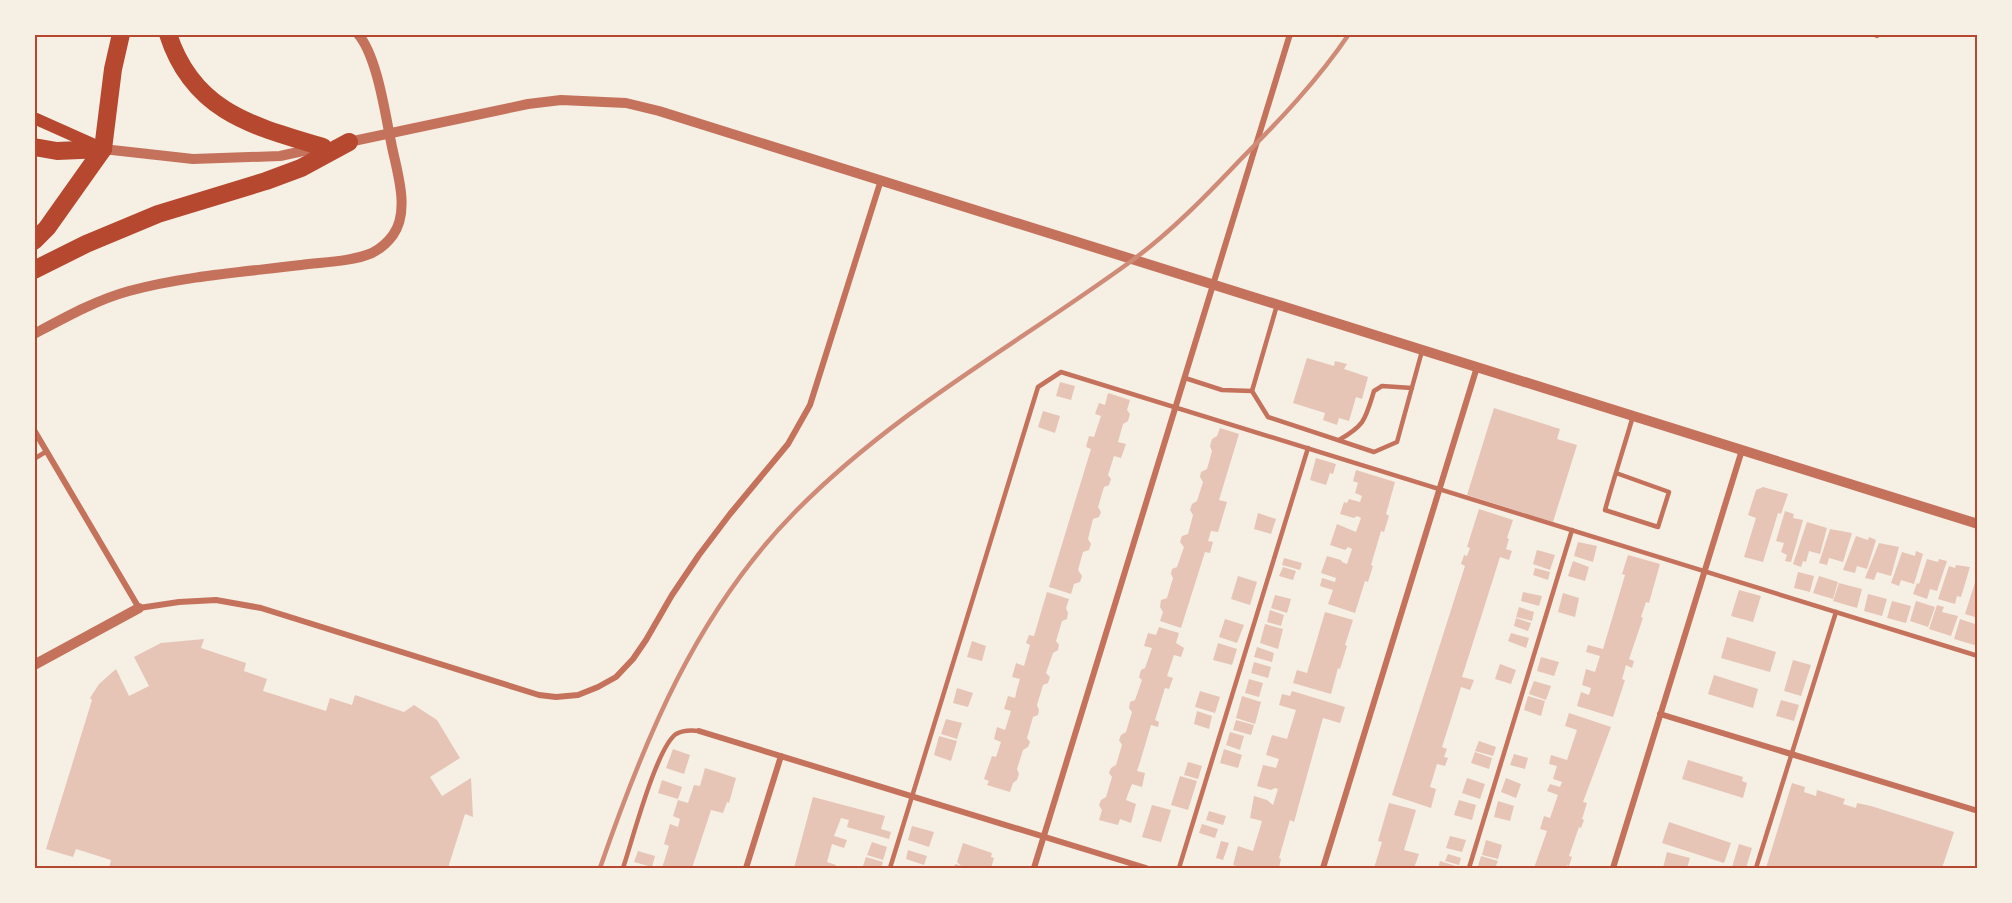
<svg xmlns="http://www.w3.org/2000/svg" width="2012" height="903" font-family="Cabin,sans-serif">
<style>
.building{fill:#e6c5b7}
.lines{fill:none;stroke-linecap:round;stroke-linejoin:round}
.service{stroke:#c5725c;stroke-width:4.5}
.minor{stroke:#c5725c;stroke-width:6}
.tertiary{stroke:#c5725c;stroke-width:10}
.secondary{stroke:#b5482f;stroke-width:12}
.motorway{stroke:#b5482f;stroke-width:18}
.rail{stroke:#cf8b77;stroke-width:4.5}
.neatline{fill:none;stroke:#b5482f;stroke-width:2}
</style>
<rect width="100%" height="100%" fill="#f6efe4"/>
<!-- building -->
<g class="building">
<polygon points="1307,358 1334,366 1335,361 1347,364 1344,369 1368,377 1362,399 1356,397 1349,421 1339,418 1337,425 1323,420 1325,413 1293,403"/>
<polygon points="1060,382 1075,386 1071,400 1056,396"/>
<polygon points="1108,393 1130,400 1127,410 1130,414 1128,421 1123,424 1118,442 1126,444 1121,458 1114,456 1108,475 1111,479 1109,485 1104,487 1098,507 1101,512 1099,517 1093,519 1088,539 1091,544 1089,550 1083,552 1078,570 1082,576 1080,582 1074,584 1071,594 1049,587 1091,449 1086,447 1089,436 1094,437 1101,416 1095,414 1099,403 1105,405"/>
<polygon points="1494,408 1560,429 1557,439 1577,445 1553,522 1467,495"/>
<polygon points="1043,411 1060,416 1055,433 1038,427"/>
<polygon points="1220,428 1239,434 1219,500 1227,502 1218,532 1211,531 1208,541 1213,542 1210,553 1205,552 1181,628 1160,621 1163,612 1160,607 1161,600 1167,598 1173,578 1171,574 1172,569 1177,567 1184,547 1180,542 1182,536 1188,534 1193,515 1190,510 1192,504 1197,501 1203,482 1200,477 1201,472 1207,469 1212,451 1210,446 1212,439 1217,436"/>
<polygon points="1316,458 1336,464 1333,474 1330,473 1326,485 1310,480"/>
<polygon points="1356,470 1395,482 1386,514 1389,516 1384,532 1381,531 1371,565 1373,566 1368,582 1365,581 1355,613 1328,604 1333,590 1320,586 1322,578 1335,582 1336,578 1321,573 1327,556 1341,560 1342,562 1347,564 1352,549 1348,547 1345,550 1330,545 1337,524 1356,532 1361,518 1357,516 1354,518 1340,514 1344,502 1347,503 1349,499 1360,502 1362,496 1355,493 1358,483 1353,481"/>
<polygon points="1763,487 1788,494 1781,514 1778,513 1763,562 1744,557 1756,518 1748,515 1756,490"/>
<polygon points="1479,509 1513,520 1507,538 1509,539 1506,549 1512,551 1509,560 1500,557 1476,633 1462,677 1474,680 1470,690 1461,687 1442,747 1447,749 1444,757 1448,758 1445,766 1437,764 1430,787 1436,789 1431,808 1392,795 1465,566 1461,564 1464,555 1467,556 1470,548 1467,547"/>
<polygon points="1785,511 1794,514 1793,518 1803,520 1791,562 1785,561 1787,555 1781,552 1784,543 1776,541"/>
<polygon points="1258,513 1276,519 1271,534 1254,529"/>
<polygon points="1807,522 1827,528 1820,554 1809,551 1806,562 1803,561 1801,567 1793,564"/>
<polygon points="1830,529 1852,533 1843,562 1829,558 1827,565 1819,563"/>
<polygon points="1856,536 1868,540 1869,537 1876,540 1867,569 1857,566 1855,573 1843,570"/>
<polygon points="1578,542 1597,546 1593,562 1574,556"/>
<polygon points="1879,543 1899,547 1891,576 1877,572 1874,580 1865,578"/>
<polygon points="1537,550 1555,555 1550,570 1533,564"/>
<polygon points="1916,551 1923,554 1914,584 1901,580 1899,586 1891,583 1902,552 1915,556"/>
<polygon points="1628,555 1660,564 1649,603 1646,602 1641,617 1643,618 1629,659 1634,661 1632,668 1626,665 1622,679 1625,680 1613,717 1577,706 1581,692 1589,695 1591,688 1582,685 1586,669 1595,672 1600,656 1586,652 1588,645 1603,649 1625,575 1622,574"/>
<polygon points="1284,558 1302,563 1300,570 1282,565"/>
<polygon points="1927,559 1938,562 1939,559 1947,561 1937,591 1930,589 1927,599 1913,594 1917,583 1919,584"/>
<polygon points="1573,561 1589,567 1585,581 1568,576"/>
<polygon points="1956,565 1970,567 1961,597 1957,596 1955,604 1938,599 1949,566 1955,568"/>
<polygon points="1283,567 1296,571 1293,580 1279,576"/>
<polygon points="1535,568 1550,572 1548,580 1533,575"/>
<polygon points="1798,572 1814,576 1810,592 1794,588"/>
<polygon points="1978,573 1978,618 1965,614"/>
<polygon points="1238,576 1257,582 1250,605 1231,599"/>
<polygon points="1819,576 1838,582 1833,599 1813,593"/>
<polygon points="1839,583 1862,589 1857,608 1833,601"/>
<polygon points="1739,590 1761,596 1753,622 1731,616"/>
<polygon points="1047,592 1069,599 1066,608 1068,613 1067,619 1062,621 1056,641 1059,645 1058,650 1053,653 1046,673 1050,677 1048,683 1043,685 1037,705 1039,710 1038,715 1033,717 1027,738 1030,742 1028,747 1023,750 1017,769 1019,774 1017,780 1013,783 1010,792 987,785 989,781 984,779 992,756 996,757 1001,742 994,739 997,727 1005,730 1011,711 1004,709 1008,696 1015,698 1017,689 1020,679 1012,677 1016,663 1024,666 1030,645 1026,643 1029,635 1034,636"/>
<polygon points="1523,592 1542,596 1539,606 1521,601"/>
<polygon points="1563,593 1579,598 1575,617 1558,612"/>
<polygon points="1868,594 1887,599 1882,616 1864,611"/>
<polygon points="1275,595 1291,599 1287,613 1271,608"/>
<polygon points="1892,601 1911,606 1906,623 1887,618"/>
<polygon points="1916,601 1935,607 1928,627 1910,621"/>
<polygon points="1937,605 1944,607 1942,612 1958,616 1951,636 1929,629"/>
<polygon points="1519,607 1534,612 1532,621 1516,617"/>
<polygon points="1270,610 1284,615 1281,626 1267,622"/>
<polygon points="1325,612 1353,620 1345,645 1347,646 1340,669 1338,668 1331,694 1293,683 1297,670 1307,673"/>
<polygon points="1516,618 1531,623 1528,631 1514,626"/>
<polygon points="1225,619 1244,625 1237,643 1219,637"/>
<polygon points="1960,619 1978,625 1978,646 1954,639"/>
<polygon points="1265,624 1283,629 1278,649 1260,643"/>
<polygon points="1159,627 1179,633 1176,643 1184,648 1181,657 1174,655 1167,676 1173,678 1169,689 1165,688 1155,720 1159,722 1158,727 1151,725 1140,762 1137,771 1145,773 1142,787 1132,784 1128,794 1126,800 1136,804 1131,823 1120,819 1118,825 1099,820 1102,810 1099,805 1101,800 1106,797 1112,777 1109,773 1111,768 1116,765 1122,745 1119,740 1121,735 1126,732 1132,712 1129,708 1130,702 1135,700 1142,680 1139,677 1141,670 1145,668 1152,648 1144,646 1148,633 1156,635"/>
<polygon points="1511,633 1529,638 1526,648 1508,641"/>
<polygon points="1727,637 1776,652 1770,672 1721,658"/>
<polygon points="204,639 201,648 246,663 244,671 267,679 263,691 326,711 330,698 352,705 355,695 404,712 414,705 437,720 460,758 430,777 442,796 471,778 473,817 465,814 448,868 109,868 111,860 76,849 73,857 46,849 92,700 90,698 99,684 116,669 129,696 149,686 134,657 161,643"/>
<polygon points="972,641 986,646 982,661 967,657"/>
<polygon points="1218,643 1237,649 1232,665 1213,660"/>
<polygon points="1257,647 1274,653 1272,662 1254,657"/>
<polygon points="1541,657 1559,662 1554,676 1537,671"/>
<polygon points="1793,660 1811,665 1801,696 1784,691"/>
<polygon points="1254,662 1271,667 1268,678 1251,673"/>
<polygon points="1500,664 1516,670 1511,684 1495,679"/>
<polygon points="1714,675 1758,689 1753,708 1708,694"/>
<polygon points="1249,679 1263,683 1259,697 1245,693"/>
<polygon points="1534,681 1551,686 1546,700 1529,694"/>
<polygon points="957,688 973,693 968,707 953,703"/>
<polygon points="1200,691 1220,697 1215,713 1195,707"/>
<polygon points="1292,691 1345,707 1340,723 1323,718 1294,822 1290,820 1279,858 1281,859 1279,868 1245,868 1233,865 1238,846 1253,851 1262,821 1250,818 1254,796 1267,800 1273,805 1278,789 1275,788 1271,790 1257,786 1263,765 1276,768 1279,759 1266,755 1272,735 1287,739 1296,710 1279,705 1282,694 1290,696"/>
<polygon points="1242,696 1261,702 1255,724 1236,718"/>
<polygon points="1528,696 1545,701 1541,716 1524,710"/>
<polygon points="1781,700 1799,705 1794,721 1776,716"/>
<polygon points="1197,711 1212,716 1209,729 1194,724"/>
<polygon points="1569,713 1611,727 1583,802 1587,803 1582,819 1584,820 1581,828 1579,827 1569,856 1572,857 1569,866 1567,865 1566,868 1534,868 1547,831 1540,829 1544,816 1550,818 1558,795 1547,791 1550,784 1560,787 1562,782 1553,779 1557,766 1549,764 1551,755 1567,760 1577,730 1565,726"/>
<polygon points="946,719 962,723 957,739 941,734"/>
<polygon points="1236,720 1254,725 1251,735 1233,730"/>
<polygon points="1230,732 1244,736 1240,750 1226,745"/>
<polygon points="939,736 957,741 951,761 934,755"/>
<polygon points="1479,741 1496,747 1493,756 1475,751"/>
<polygon points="673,749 690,755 684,774 666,768"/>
<polygon points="1224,749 1242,755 1238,768 1220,763"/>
<polygon points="1475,752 1492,758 1489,769 1471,763"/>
<polygon points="1514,754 1528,758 1525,769 1510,765"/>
<polygon points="1688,760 1743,777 1742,781 1747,783 1743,798 1682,779"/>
<polygon points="1188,762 1202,766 1198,779 1184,775"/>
<polygon points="705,768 736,778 729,803 727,802 723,813 711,810 692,868 662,868 669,846 664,844 670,824 678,827 680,819 673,816 678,800 688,803 694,785 700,786"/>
<polygon points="1180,776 1197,781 1188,810 1171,805"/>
<polygon points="1467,778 1485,784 1480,799 1462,793"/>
<polygon points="1506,778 1521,784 1516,798 1501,792"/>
<polygon points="662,780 682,787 678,799 658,793"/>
<polygon points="1792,783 1805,787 1804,792 1816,796 1817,790 1845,799 1843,804 1856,808 1857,803 1871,806 1954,832 1942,868 1766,868"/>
<polygon points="813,797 885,816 881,829 891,832 889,839 847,827 849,820 841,818 834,836 847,840 844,848 832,844 827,862 836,865 835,868 794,868"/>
<polygon points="1459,800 1476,805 1472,820 1454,815"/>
<polygon points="1498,801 1514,806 1510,821 1494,817"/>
<polygon points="1389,803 1416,810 1404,850 1419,854 1414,868 1374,868 1382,842 1378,841"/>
<polygon points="1152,805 1171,810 1161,842 1142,837"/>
<polygon points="1209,811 1226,816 1223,825 1206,820"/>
<polygon points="1669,822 1731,843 1724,863 1662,843"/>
<polygon points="1202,824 1218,829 1215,838 1199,833"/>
<polygon points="912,826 934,832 929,847 908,840"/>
<polygon points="1450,836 1466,840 1462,852 1446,848"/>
<polygon points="1486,840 1502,845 1498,859 1482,855"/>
<polygon points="1221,841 1229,843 1223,860 1216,858"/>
<polygon points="872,842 887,847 883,860 867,855"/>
<polygon points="963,843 992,853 991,857 994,858 991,868 954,868 955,864 961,866 957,862"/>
<polygon points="1739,844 1752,848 1746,868 1732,867"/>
<polygon points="908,850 927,856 924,865 906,859"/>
<polygon points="638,851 655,856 652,867 634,862"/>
<polygon points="1667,852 1690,858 1687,868 1663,868"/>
<polygon points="1448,854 1461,858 1459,865 1445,861"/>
<polygon points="1481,856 1498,861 1495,868 1478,866"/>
<polygon points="866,857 883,862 881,868 863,866"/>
<polygon points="1440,861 1462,868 1438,868"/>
</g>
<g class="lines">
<!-- service -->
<g class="service">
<polyline points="1277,305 1252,391 1268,417 1374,452 1397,442 1422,351"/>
<polyline points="1185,378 1222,390 1252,391"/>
<path d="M1339 440C1365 425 1365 420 1374 391L1382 386 1412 388"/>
<polyline points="34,459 47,451"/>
<path d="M1616 473 1669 492 1658 527 1605 510C1614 478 1624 447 1633 416"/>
<path d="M623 868C632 842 656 748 676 734 683 730 691 730 699 731"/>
<polyline points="890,868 1038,387 1061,372 1978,656"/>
<polyline points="1179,868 1308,448"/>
<polyline points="1469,868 1572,530"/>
<polyline points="1756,868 1836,612"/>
</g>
<!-- minor -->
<g class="minor">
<polyline points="1875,34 1877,35"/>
<polyline points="34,430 139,608 179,602 216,600 261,608 539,695 556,697 578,695 598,687 616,677 633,659 646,640 672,595 699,555 730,514 788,444 810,405 881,180"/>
<polyline points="1660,714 1978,811"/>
<polyline points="699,731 1146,868"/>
<polyline points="746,868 781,756"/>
<polyline points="1034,868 1290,34"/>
<polyline points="1323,868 1477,367"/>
<polyline points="1613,868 1742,450"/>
</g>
<!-- tertiary -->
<g class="tertiary">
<polyline points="344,143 528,104 561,100 626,103 659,111 1978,524"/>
<polyline points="103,149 193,159 280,156 317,148"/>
<path d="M34 334C64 318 96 300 129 291 185 276 244 272 301 265 324 262 350 262 372 253 380 249 388 242 393 235 411 210 396 169 391 142 385 113 377 56 358 34"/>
<polyline points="34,665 139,608"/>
</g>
<!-- secondary -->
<polyline class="secondary" points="34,118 99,147"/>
<!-- motorway -->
<g class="motorway">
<path d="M168 34C193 112 253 126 323 147"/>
<polyline points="34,147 57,151 103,149"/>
<polyline points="34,241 47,228 103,149 113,69 121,34"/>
<polyline points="34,270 86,244 158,214 266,181 301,168 349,142"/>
</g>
<!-- rail -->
<path class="rail" d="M600 868C645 738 696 613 794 513 894 411 1016 345 1130 262 1170 233 1206 196 1240 160 1279 121 1318 80 1349 34"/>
</g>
<!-- border -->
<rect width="2012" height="903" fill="none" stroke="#f6efe4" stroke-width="72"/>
<rect x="36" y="36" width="1940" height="831" class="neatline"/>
</svg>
